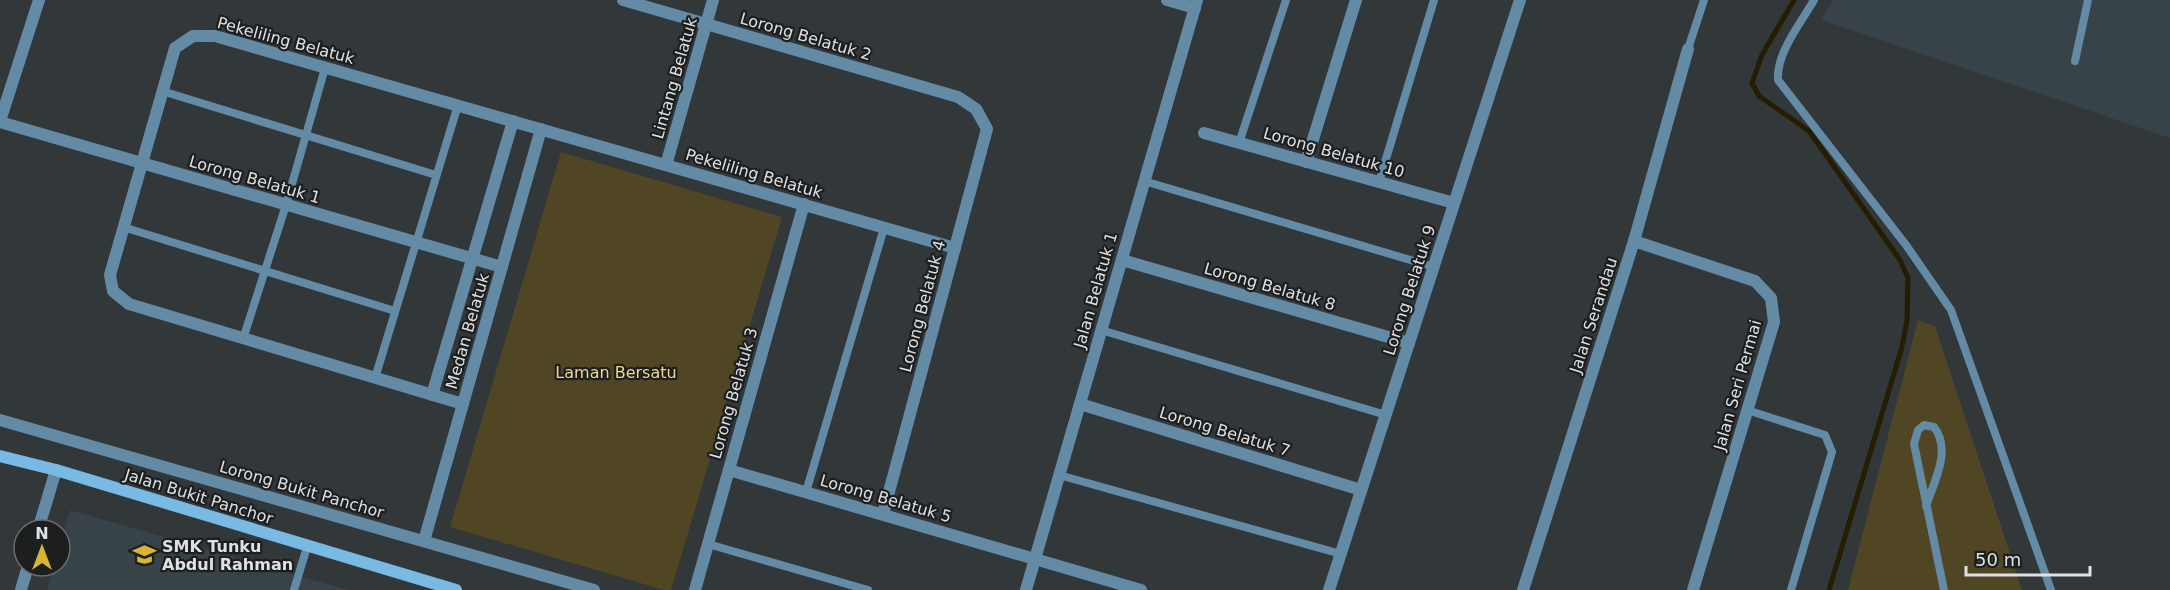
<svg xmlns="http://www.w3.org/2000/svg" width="2170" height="590" font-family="'DejaVu Sans',sans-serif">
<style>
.built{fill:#374249}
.green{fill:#504623}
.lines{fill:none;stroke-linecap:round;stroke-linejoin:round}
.stream{stroke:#251d02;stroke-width:5}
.service{stroke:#638ba5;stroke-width:8}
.minor{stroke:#638ba5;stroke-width:12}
.secondary{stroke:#79bae5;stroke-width:12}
.labels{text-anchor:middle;stroke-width:4.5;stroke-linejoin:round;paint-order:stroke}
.street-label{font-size:16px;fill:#dee1e3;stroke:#1c1e1f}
.park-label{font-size:16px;fill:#f1d989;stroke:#1c1e1f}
.poi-label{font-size:16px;font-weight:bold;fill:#dee1e3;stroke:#1c1e1f;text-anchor:start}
</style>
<rect width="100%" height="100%" fill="#32373a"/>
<!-- built -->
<g class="built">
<polygon points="1833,0 2170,0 2170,138 1821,20"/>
<polygon points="70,510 348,590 47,590 54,566 60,566 60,545"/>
</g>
<!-- green -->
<g class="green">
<polygon points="561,152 782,217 671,590 664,590 450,527"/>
<polygon points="1918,320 1935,326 2022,590 1848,590"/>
</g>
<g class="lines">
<!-- stream -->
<polyline class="stream" points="1794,0 1762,55 1752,83 1759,96 1809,131 1900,260 1908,278 1907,321 1902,347 1829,590"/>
<!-- service -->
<g class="service">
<path d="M1814 0C1801 23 1776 53 1778 80L1906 245 1951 310 2051 590"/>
<polyline points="1688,49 1704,0"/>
<polyline points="2075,61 2088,0"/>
<polyline points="162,91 436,175"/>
<polyline points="1239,143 1286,0"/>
<polyline points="1144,181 1434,267"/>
<polyline points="1379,182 1434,0"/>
<polyline points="123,227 395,311"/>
<polyline points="1101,330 1386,415"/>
<polyline points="243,339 286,205 325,68"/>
<polyline points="375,378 458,105"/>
<polyline points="1747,410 1825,435 1832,452 1791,590"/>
<polyline points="1059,475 1341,554"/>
<polyline points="806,492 884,228"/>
<path d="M1926 506C1934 482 1952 450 1934 427L1924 425 1918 430 1914 444 1944 590"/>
<polyline points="708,544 868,590"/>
<polyline points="294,590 307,547"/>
</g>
<!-- minor -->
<g class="minor">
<polyline points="623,0 958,97 976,109 987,129 883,514"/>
<polyline points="1167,0 1195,8"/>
<polyline points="0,121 39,0"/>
<polyline points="0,122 502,267"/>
<polyline points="1204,133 1454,203"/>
<polyline points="1306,162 1356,0"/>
<polyline points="666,165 713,0"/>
<polyline points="1634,241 1755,281 1771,298 1774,322 1693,590"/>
<polyline points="1122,260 1409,343"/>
<polyline points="432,395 513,121"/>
<polyline points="463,404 129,304 113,291 110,275 175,48 193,36 215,36 955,248"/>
<polyline points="1080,404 1361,490"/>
<polyline points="0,420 594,590"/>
<polyline points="729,470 1141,590"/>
<polyline points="38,530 56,470"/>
<polyline points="424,541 541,129"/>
<polyline points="21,590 28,566"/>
<polyline points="695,590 804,204"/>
<polyline points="1026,590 1197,0"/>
<polyline points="1329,590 1520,0"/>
<polyline points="1523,590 1634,241 1688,49"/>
</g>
<!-- secondary -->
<polyline class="secondary" points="0,456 56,470 456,590"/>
</g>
<!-- icons -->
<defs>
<symbol id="school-bare" viewBox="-9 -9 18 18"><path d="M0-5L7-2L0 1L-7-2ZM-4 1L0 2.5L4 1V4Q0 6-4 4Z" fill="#d6b534" stroke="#1c1e1f" stroke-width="2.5" paint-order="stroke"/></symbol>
</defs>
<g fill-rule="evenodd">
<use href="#school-bare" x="128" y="538" width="33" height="33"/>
</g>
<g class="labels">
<!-- street labels -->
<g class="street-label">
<text transform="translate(806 36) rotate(16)" y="6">Lorong Belatuk 2</text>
<text transform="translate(286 40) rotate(15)" y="6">Pekeliling Belatuk</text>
<text transform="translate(674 78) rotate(-74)" y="6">Lintang Belatuk</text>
<text transform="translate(1334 152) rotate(16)" y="6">Lorong Belatuk 10</text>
<text transform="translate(754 173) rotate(16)" y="6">Pekeliling Belatuk</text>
<text transform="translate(255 179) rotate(16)" y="6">Lorong Belatuk 1</text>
<text transform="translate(1270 286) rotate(16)" y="6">Lorong Belatuk 8</text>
<text transform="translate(1095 290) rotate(-74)" y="6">Jalan Belatuk 1</text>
<text transform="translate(1409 290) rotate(-72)" y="6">Lorong Belatuk 9</text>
<text transform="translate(922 306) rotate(-75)" y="6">Lorong Belatuk 4</text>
<text transform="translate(1593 315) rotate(-72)" y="6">Jalan Serandau</text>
<text transform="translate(467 331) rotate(-74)" y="6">Medan Belatuk</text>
<text transform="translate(1737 385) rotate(-74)" y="6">Jalan Seri Permai</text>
<text transform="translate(733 393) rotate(-74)" y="6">Lorong Belatuk 3</text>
<text transform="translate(1225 431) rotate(17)" y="6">Lorong Belatuk 7</text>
<text transform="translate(302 489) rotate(16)" y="6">Lorong Bukit Panchor</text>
<text transform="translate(199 496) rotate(17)" y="6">Jalan Bukit Panchor</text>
<text transform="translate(886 498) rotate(16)" y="6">Lorong Belatuk 5</text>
</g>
<!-- park labels -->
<g class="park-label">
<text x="616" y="378">Laman Bersatu</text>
</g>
<!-- poi labels -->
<g class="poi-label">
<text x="162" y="552">SMK Tunku<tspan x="162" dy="18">Abdul Rahman</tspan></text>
</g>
</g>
<!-- north arrow -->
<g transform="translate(42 548)"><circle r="28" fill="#1c1e1f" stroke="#6a6c6d" stroke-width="1.5"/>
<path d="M0-4.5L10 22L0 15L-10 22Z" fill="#d6b534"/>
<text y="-9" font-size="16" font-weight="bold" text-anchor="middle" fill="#dee1e3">N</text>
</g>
<!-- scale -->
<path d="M1966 566v9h124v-9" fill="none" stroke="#dee1e3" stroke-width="3"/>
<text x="1975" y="566" font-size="18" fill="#dee1e3" stroke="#1c1e1f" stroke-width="4.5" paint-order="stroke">50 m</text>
</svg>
